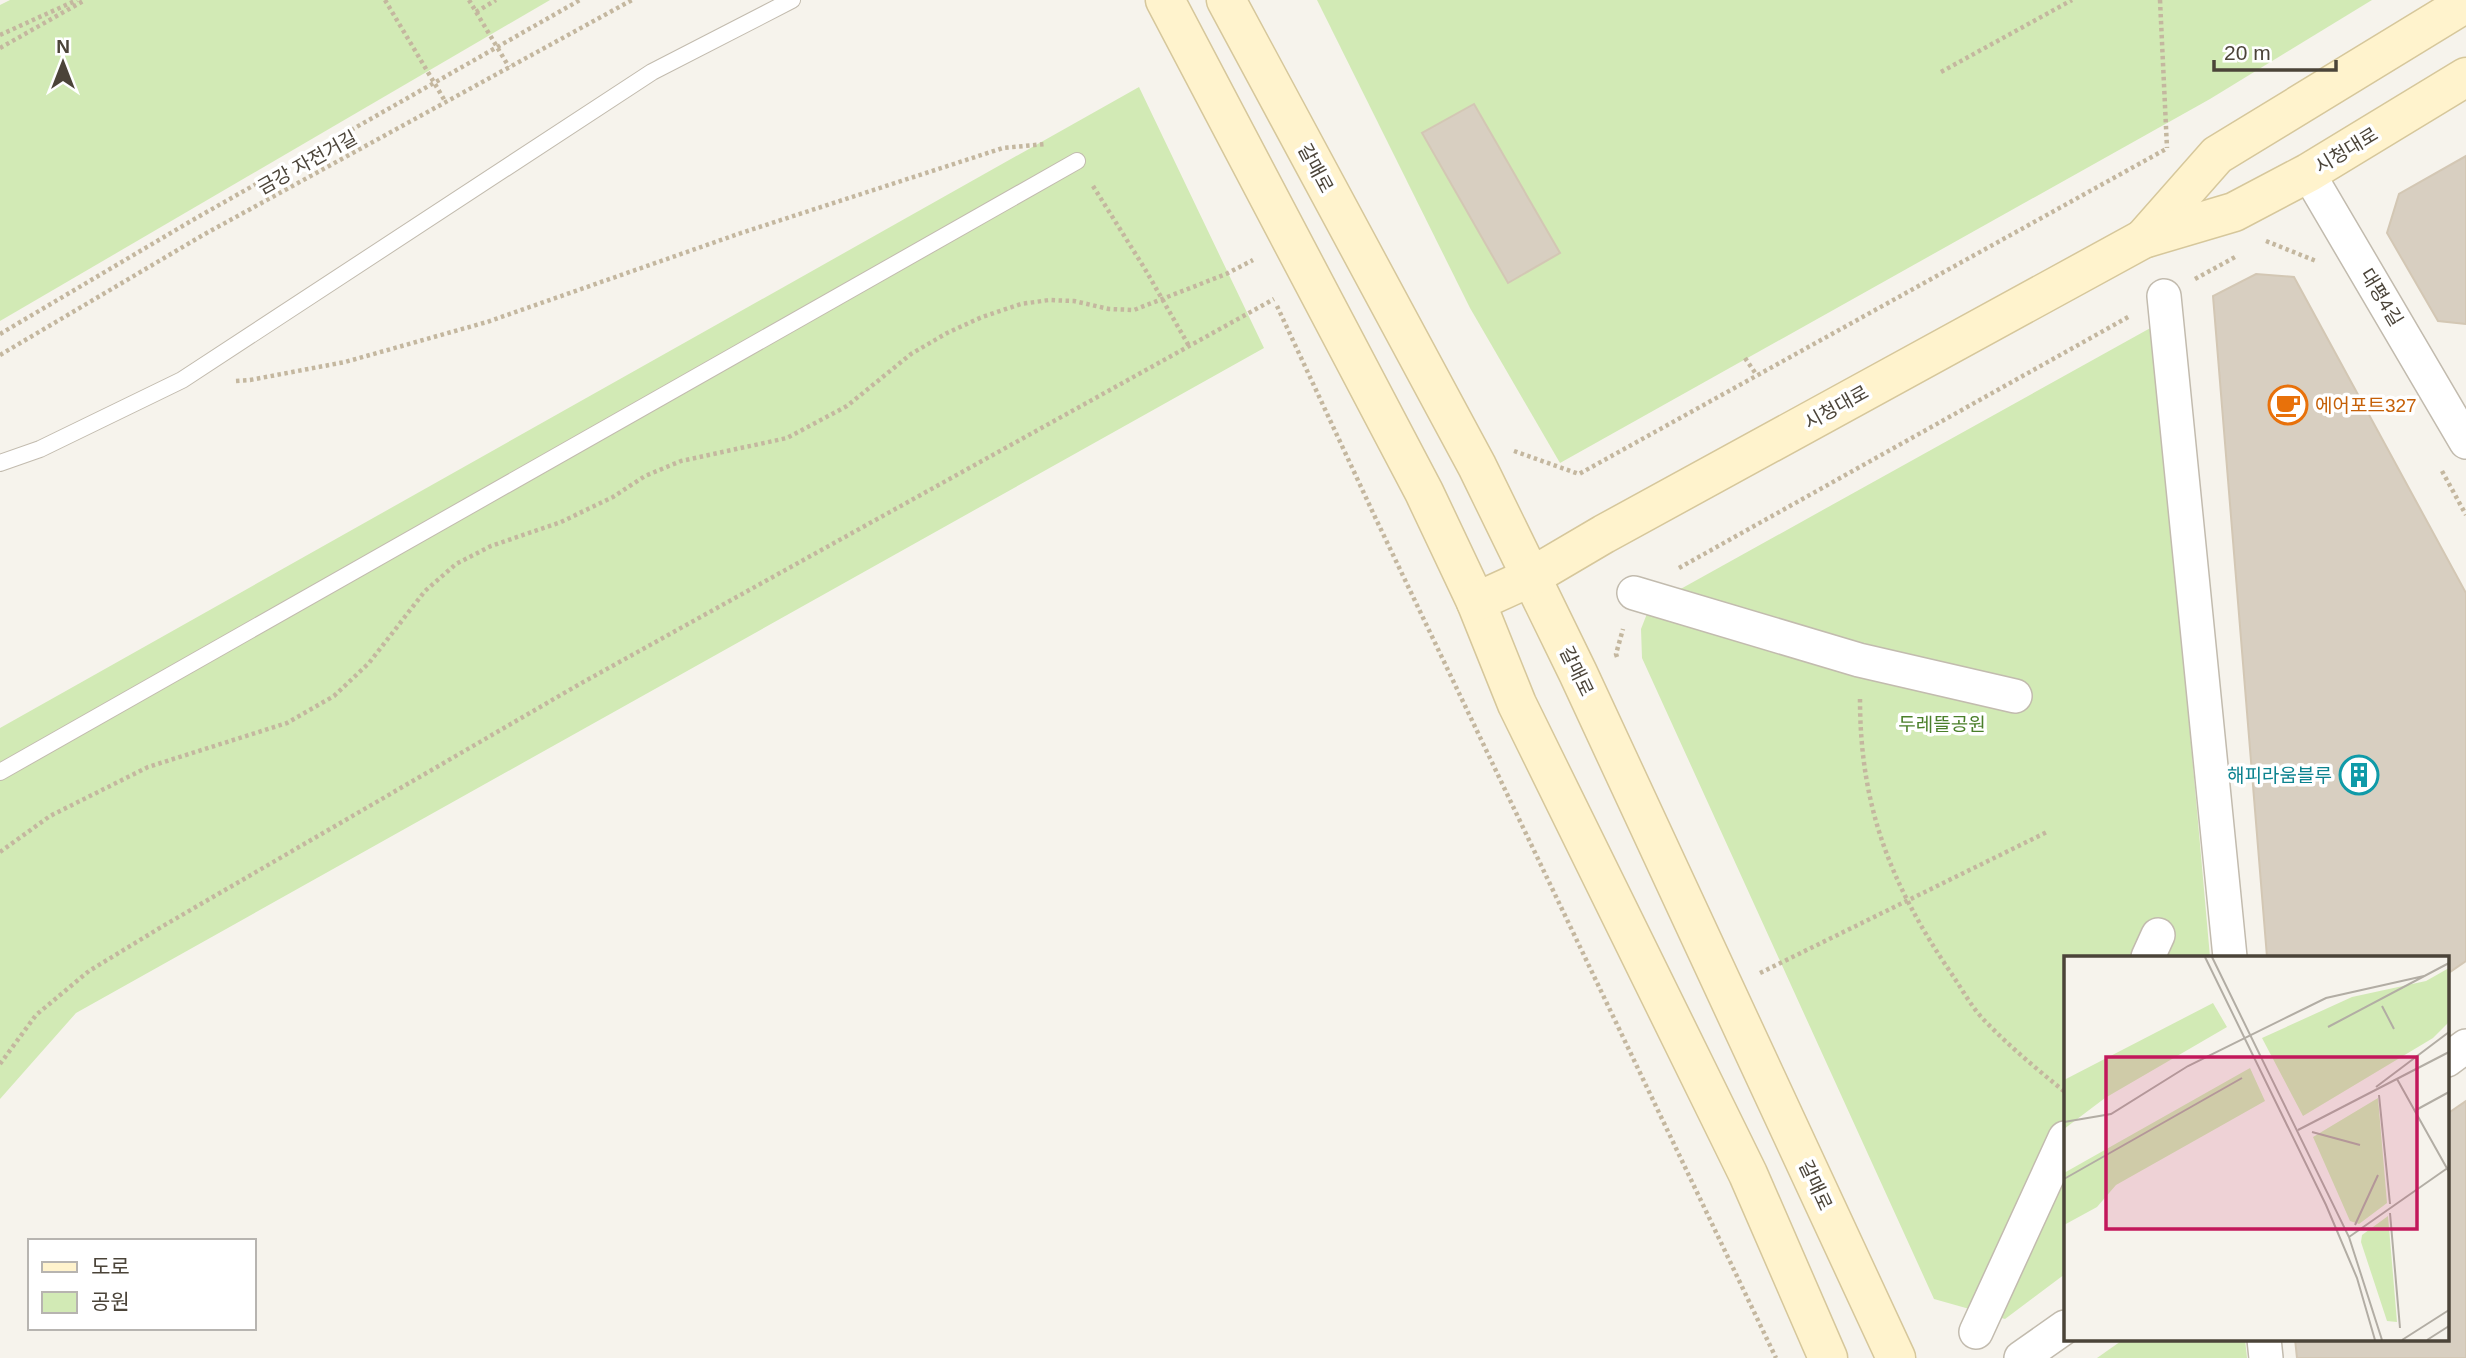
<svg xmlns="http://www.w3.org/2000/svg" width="2466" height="1358" font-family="Arial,'Noto Sans KR',sans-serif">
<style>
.green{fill:#d2eab5}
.building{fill:#d8cfc1;stroke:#d3c7b4;stroke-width:2}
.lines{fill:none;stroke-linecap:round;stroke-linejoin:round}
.lane-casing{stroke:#c2bbae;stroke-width:18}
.street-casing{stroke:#c2bbae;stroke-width:36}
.secondary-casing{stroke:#d6c79b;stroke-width:41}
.path{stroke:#c4b79f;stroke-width:4.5;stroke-dasharray:3.5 3.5;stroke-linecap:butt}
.lane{stroke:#fff;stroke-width:16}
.street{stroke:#fff;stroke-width:33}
.secondary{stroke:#fff3cd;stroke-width:38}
.labels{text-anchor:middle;stroke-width:7;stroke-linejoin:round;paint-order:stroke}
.street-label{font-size:19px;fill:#4b4439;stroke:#fff}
.food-label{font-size:19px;fill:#c56008;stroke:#fff;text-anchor:start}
.park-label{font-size:19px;fill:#4a7f2a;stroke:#fff}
.culture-label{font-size:19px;fill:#0d838f;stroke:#fff;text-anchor:end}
.inset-road{fill:none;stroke:#b2ada4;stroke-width:2}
.view{fill:#c2185b;fill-opacity:0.15;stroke:#c2185b;stroke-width:3.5}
.inset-edge{fill:none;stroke:#4b4439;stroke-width:3.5}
</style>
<rect width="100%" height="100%" fill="#f6f3ec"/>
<!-- green -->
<g class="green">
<polygon points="10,0 550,0 0,321 0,5"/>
<polygon points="1317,0 2372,0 2210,99 1560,463 1470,308"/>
<polygon points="1139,87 1264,348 76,1013 0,1099 0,728"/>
<polygon points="2154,326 2210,957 2065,957 2065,1274 2005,1319 1934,1299 1642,658 1641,629 1650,606"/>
<polygon points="2124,1339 2245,1339 2247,1358 2097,1358"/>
</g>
<!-- building -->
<g class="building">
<polygon points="1474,104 1560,253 1508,283 1422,133"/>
<polygon points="2466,156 2466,324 2438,321 2387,233 2399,194"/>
<polygon points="2256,274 2294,277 2466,593 2466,961 2447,974 2447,957 2267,957 2213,296"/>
<polygon points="2466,1101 2466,1358 2297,1358 2295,1339 2447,1339 2447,1114"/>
</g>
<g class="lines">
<defs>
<g id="lane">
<polyline points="0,463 40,449 182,380 652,72 792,0"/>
<polyline points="0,772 1077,161"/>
</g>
<g id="street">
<polyline points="2308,173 2466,442"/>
<polyline points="2164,296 2230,957"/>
<polyline points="1634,593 1859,660 2015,696"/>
<polyline points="2148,957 2158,935"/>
<polyline points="2447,1060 2466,1046"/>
<polyline points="1976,1332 2065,1138"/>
<polyline points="2264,1339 2266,1358"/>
<polyline points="2021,1358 2065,1327"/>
</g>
<g id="secondary">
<polyline points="1165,0 1424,492 1476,602 1517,704 1748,1174 1828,1358"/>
<polyline points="1226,0 1477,466 1578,673 1896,1358"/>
<polyline points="2143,239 2217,155 2466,3"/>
<polyline points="1476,602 1531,577 1604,534 2143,239 2234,212 2308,173 2466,77"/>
</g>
</defs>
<!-- lane casing -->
<use href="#lane" class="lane-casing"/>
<!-- street casing -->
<use href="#street" class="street-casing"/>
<!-- secondary casing -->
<use href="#secondary" class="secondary-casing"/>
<!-- path -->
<g class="path">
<polyline points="385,0 445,101"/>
<polyline points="469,0 509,67"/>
<polyline points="2160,0 2167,148"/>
<polyline points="476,12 496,0"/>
<polyline points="0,35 77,0"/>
<polyline points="0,48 85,0"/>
<polyline points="1941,72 2072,0"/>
<polyline points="1093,186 1145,269 1189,346"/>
<polyline points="2266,241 2316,261"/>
<polyline points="2195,279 2237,256"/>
<polyline points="1277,306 1375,517 1776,1358"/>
<polyline points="0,334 191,221 580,0"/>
<polyline points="0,355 203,235 632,0"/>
<polyline points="1745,358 1756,374"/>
<polyline points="236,381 250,380 345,362 487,322 741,233 1003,148 1045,144"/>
<polyline points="1514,451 1579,474 2166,149"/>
<polyline points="2442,471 2466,515"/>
<polyline points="1679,568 2130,316"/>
<polyline points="1617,657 1616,654 1623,629"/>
<path d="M1860 699C1860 807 1891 885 1951 973 1962 989 1972 1008 1985 1021 2010 1047 2038 1070 2065 1092"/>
<polyline points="0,852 50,816 148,767 287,723 334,696 369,663 425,591 456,564 491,546 561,522 613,497 645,476 681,461 787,438 847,406 911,354 947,333 982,317 1021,304 1049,300 1074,301 1109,309 1134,310 1226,274 1253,260"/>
<polyline points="1760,973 2049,831"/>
<polyline points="0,1064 36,1015 89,971 163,926 578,685 1274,299"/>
</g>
<!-- lane -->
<use href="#lane" class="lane"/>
<!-- street -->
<use href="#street" class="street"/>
<!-- secondary -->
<use href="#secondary" class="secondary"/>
</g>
<!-- icons -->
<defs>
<symbol id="cafe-ring" viewBox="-11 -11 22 22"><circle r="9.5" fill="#fff" stroke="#e8710a" stroke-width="1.5"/><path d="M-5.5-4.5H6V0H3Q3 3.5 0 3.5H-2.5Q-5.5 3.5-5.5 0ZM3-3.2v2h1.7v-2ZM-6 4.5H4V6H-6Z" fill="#e8710a"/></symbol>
<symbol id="building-ring" viewBox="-11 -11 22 22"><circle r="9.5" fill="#fff" stroke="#0f9aa8" stroke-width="1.5"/><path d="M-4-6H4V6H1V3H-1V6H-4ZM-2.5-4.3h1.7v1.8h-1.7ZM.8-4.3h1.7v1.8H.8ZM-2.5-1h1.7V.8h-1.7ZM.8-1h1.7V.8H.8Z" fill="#0f9aa8"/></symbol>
</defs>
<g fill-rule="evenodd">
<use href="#cafe-ring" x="2266" y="383" width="44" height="44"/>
<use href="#building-ring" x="2337" y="753" width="44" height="44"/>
</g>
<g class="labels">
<!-- street labels -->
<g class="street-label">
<text transform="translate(2346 150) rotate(-31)" y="7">시청대로</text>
<text transform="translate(307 162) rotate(-29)" y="7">금강 자전거길</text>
<text transform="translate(1316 168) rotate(62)" y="7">갈매로</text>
<text transform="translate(2382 297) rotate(59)" y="7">대평4길</text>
<text transform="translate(1836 407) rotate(-29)" y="7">시청대로</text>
<text transform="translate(1577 671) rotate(64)" y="7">갈매로</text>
<text transform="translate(1816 1185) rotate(65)" y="7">갈매로</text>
</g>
<!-- food labels -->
<g class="food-label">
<text x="2315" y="412">에어포트327</text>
</g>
<!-- park labels -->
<g class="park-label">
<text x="1942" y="731">두레뜰공원</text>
</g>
<!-- culture labels -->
<g class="culture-label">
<text x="2332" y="782">해피라움블루</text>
</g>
</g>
<!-- overview -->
<g transform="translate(2064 956)">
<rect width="385" height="385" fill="#f6f3ec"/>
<path d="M385 12V66L369 82 239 160 198 82 288 41 362 25ZM149 47 163 71 41 142 0 173V124ZM186 112 201 145 52 229 33 251 0 269V217ZM314 142 323 247 295 268 286 265 249 181ZM324 260 333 366 323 365 297 286 298 279Z" fill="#d2eab5"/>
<path class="inset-road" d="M141 1 262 249 293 322 311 384M148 1 285 281 318 384M318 50 330 73M264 71 385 7M333 123 385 216M312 131 385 76M315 139 326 248M352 154 385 136M0 166 47 158 124 110 262 42 360 20M234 174 385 96M248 176 296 189M0 223 178 122M326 257 336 372M291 269 314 219M285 281 385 211M338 384 385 354M363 384 385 370"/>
<path class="view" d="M42 101H353V273H42Z"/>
<rect width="385" height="385" class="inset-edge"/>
</g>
<!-- legend -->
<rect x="28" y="1239" width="228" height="91" fill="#ffffff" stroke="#b7b4b0" stroke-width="2"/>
<rect x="42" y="1262" width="35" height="10" fill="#fff3cd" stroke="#b7b4b0" stroke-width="2"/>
<text x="91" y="1274" font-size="21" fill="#4b4439">도로</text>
<rect x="42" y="1292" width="35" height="21" fill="#d2eab5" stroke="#b7b4b0" stroke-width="2"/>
<text x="91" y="1309" font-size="21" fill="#4b4439">공원</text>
<!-- north arrow -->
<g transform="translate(63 63)" stroke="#ffffff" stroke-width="5" paint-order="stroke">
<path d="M0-5L12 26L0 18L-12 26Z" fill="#4b4439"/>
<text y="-10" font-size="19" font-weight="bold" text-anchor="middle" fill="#4b4439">N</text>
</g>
<!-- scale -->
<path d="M2214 60v10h122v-10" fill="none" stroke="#4b4439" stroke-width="3.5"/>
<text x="2224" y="60" font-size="21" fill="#4b4439" stroke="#ffffff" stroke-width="5" paint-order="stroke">20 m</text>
</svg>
